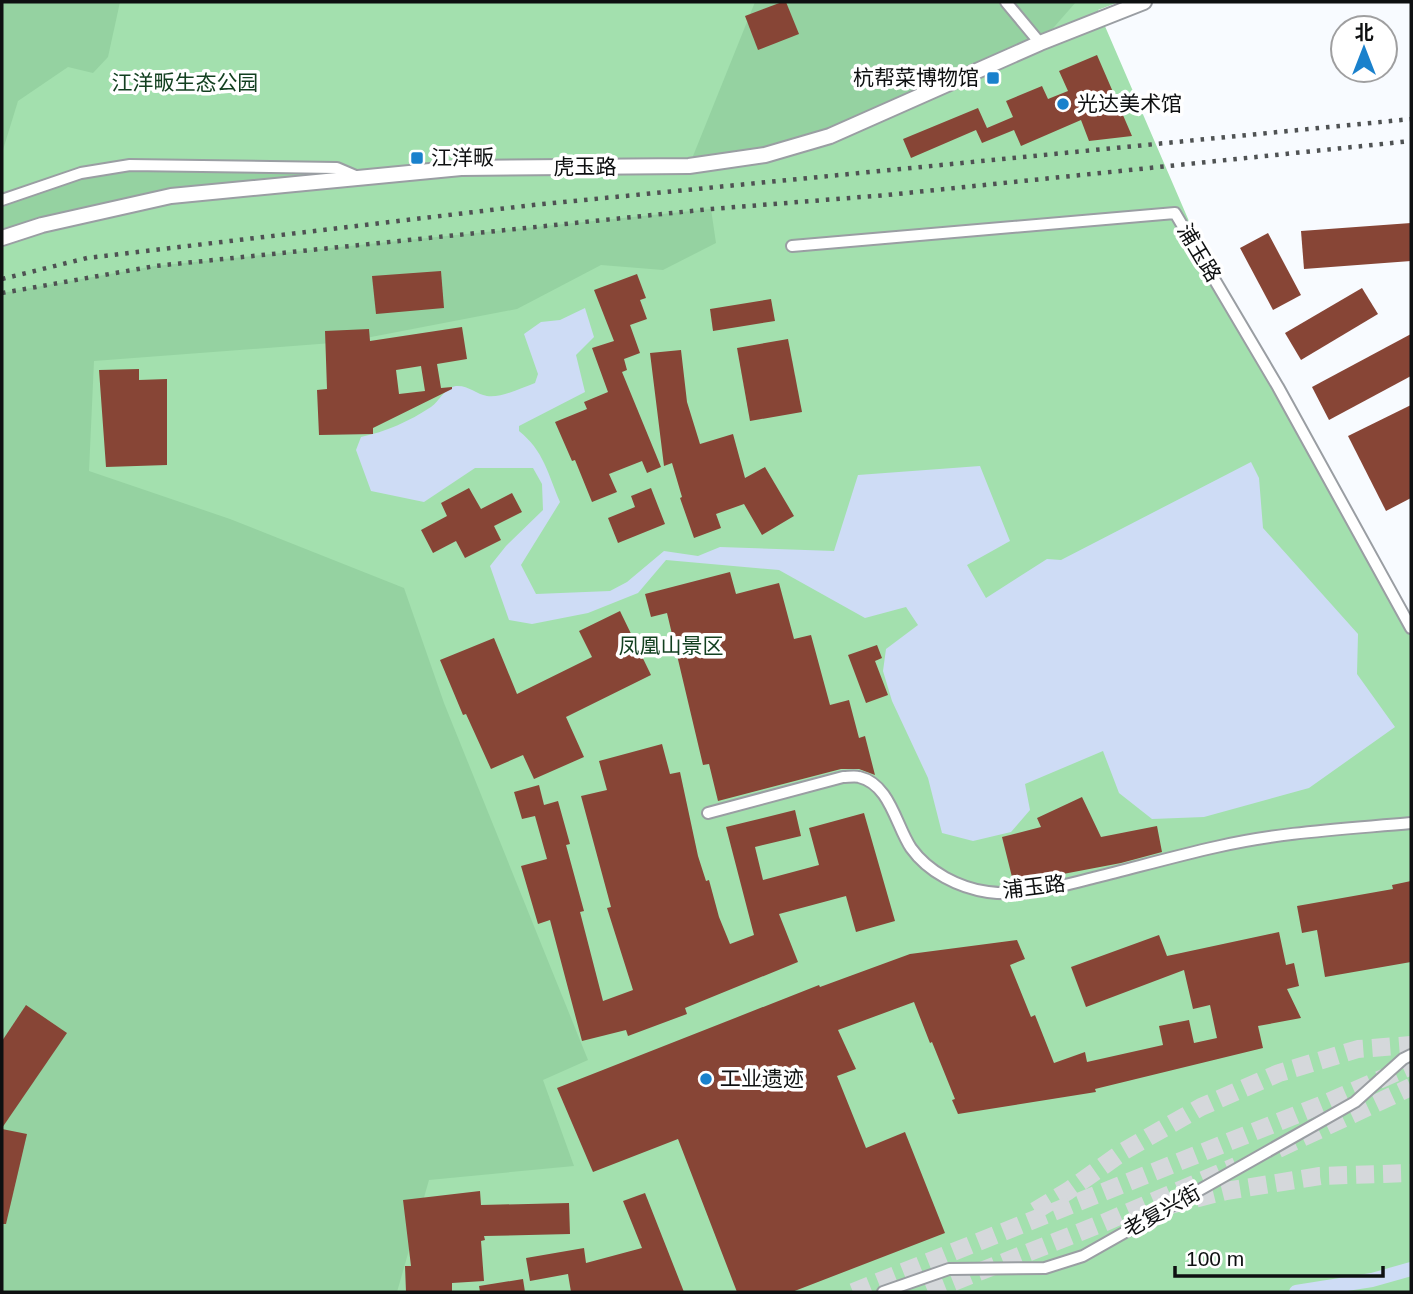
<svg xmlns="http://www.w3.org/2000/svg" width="1413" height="1294" font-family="Helvetica,'Noto Sans SC',sans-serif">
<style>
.green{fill:#a3e0ae}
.forest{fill:#95d2a1}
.water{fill:#cedcf5}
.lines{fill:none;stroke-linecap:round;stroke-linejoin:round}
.canal{stroke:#cedcf5;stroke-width:14}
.building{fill:#874536;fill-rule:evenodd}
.trunk-tunnel{stroke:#d5d8db;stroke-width:18;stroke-dasharray:18 9;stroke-linecap:butt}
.minor-casing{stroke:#9a9ea3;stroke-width:14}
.tertiary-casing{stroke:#9a9ea3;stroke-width:18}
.minor{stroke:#fff;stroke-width:10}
.tertiary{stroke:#fff;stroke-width:14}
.rail{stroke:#4f5253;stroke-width:4.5;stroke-dasharray:3.5 7;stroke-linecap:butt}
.poi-dot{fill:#1a81cc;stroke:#fff;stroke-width:2.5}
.labels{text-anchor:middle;stroke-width:7;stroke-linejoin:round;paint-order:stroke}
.poi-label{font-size:21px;fill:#0e1011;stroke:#fff;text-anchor:start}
.park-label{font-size:21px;fill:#134020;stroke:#fff}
.street-label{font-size:21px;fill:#0e1011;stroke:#fff}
</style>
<rect width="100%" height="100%" fill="#f8fbff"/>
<!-- green -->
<polygon class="green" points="2,2 1119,2 1098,10 1204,256 1411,624 1411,1292 2,1292"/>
<!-- forest -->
<g class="forest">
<polygon points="2,2 120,2 108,57 93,73 68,67 18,101 2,153"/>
<polygon points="755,2 1076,2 1040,43 830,136 689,166"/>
<polygon points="130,165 337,168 364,179 171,196 2,238 2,201 81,173"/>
<polygon points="711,209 716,243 663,270 601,265 517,309 345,342 94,361 89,471 230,519 404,588 444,703 588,1060 543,1080 574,1166 429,1180 397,1292 2,1292 2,293 155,266"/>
</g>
<!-- water -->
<path class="water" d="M585 308 594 337 576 355 585 392 519 426V431C544 451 548 474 560 502L521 565 536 594 610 591 627 582 664 551 698 556 720 547 834 551 858 475 980 466 1010 541 967 565 986 598 1047 559 1061 560 1251 462 1259 478 1263 528 1358 634 1357 674 1395 727 1309 788 1204 817 1152 819 1119 793 1103 751 1025 784 1030 810 1011 832 973 841 942 833 928 778 892 701 883 671 886 649 918 625 906 607 865 618 779 570 666 560 638 593 588 613 532 624 509 620 490 566 506 546 543 510 542 484 533 468H475L424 502 371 491 356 450 361 437C385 432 410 421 431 407 440 401 444 388 456 386 468 385 476 394 487 396 502 398 521 388 535 383L538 374 524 334 541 322 560 320Z"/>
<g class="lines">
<!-- canal -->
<polyline class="canal" points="1296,1292 1372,1280 1411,1269"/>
</g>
<!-- building -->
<g class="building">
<polygon points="782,2 786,2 799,34 758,50 745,16"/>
<polygon points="1097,55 1132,136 1089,141 1081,120 1021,146 1014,130 982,143 976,130 911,158 903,139 978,108 987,128 1013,117 1006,101 1042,86 1048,99 1068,91 1059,71"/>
<polygon points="1411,223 1411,261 1304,269 1301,231"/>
<polygon points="1268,233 1301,295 1273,310 1240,248"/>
<polygon points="441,271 444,308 376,314 372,276"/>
<polygon points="637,274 646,298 640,300 647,319 630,325 640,353 624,359 627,370 622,372 661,467 647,473 642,461 609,474 617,492 592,502 575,460 572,461 555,422 587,409 584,402 608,392 592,348 614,341 594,290"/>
<polygon points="1362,288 1378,314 1301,360 1285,333"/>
<polygon points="771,299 775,321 713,331 710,309"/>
<path d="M462 327 467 359 437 364 441 388 452 387V389L373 428V434L319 435 317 390 327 389 325 331 369 329 370 341ZM421 366 425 391 399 394 396 370Z"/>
<polygon points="1411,334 1411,376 1329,420 1312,387"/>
<polygon points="788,339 802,412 750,421 737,348"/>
<polygon points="681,350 687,402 700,444 733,434 745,478 765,467 794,516 762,535 744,504 716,514 721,528 694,538 680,498 682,497 672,463 664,466 650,353"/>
<polygon points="139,369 139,380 167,379 167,465 106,467 99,370"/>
<polygon points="1411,405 1411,498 1386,511 1348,436"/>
<polygon points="469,488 481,509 512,493 522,512 494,526 501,540 465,558 456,541 433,553 421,530 447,516 441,503"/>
<polygon points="651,488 665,524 618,543 608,518 635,507 631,496"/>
<polygon points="730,572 736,594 779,583 794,639 811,635 830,705 849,700 859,738 865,736 875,775 859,769 841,769 718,801 709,764 703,765 667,613 651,617 645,594"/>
<polygon points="620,611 651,675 566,717 584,757 534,779 523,755 491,769 466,714 463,715 440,660 494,638 517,694 592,657 579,631"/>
<polygon points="877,645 882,658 875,661 888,695 866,703 848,655"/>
<polygon points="662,744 670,774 680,772 698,856 706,881 709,880 719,917 730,944 754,935 726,827 795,810 801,836 755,847 763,880 819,865 809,828 864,813 895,921 856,932 846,896 779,914 798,962 685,1008 687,1014 628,1036 626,1030 582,1041 550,920 538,924 521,866 547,859 535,816 522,819 514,792 539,785 544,805 558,801 570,844 566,845 584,911 580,912 603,1001 633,990 607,908 611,907 581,796 607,790 599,761"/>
<polygon points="1082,797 1101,837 1157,826 1162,852 1121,863 1042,878 1043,880 1027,884 1014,885 1002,837 1041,827 1037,818"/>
<polygon points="1411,881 1411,962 1325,977 1317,930 1302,933 1297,906 1393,889 1392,885"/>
<polygon points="1279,932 1286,965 1294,963 1299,986 1287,989 1301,1018 1258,1026 1263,1048 1095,1089 1096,1092 958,1114 952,1100 955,1099 932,1042 930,1043 914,1002 838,1030 856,1069 837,1076 866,1148 905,1132 945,1233 792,1292 737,1292 678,1139 593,1172 557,1088 819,985 820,987 910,954 1017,940 1025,959 1010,965 1031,1017 1035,1015 1054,1063 1085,1052 1087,1062 1163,1045 1159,1026 1189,1020 1194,1043 1217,1038 1210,1005 1193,1009 1184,970 1086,1007 1071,967 1159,935 1167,956"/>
<polygon points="26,1005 67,1033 2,1128 2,1041"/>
<polygon points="2,1129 27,1134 6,1224 2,1224"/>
<polygon points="480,1191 481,1205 569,1203 570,1234 484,1236 485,1240 481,1241 484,1281 452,1283 452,1292 406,1292 405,1266 411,1266 403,1200"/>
<polygon points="645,1193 684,1292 571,1292 568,1274 530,1281 526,1258 584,1248 586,1263 642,1248 623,1201"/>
<polygon points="523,1279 525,1292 480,1292 479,1286"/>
</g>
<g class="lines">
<!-- trunk-tunnel -->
<g class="trunk-tunnel">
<polyline points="1278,1149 1411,1087"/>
<polyline points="1170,1205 1226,1191 1320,1176 1411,1173"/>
<polyline points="1035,1211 1068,1191 1124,1151 1201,1107 1279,1073 1358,1049 1411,1045"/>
<polyline points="853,1292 1326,1103 1411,1066"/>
<polyline points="928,1292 1103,1223 1236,1166"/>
</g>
<defs>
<g id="minor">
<polyline points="1006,2 1040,43"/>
<polyline points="2,200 81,173 130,165 337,168 358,177"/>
<polyline points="792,246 1175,213 1278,387 1411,628"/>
<path d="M708 813 843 777C848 777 855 776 859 777 890 784 896 826 911 848 928 872 959 888 988 892 1025 897 1061 886 1097 877 1137 867 1176 856 1216 847 1280 832 1346 829 1411 823"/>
<polyline points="883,1292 949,1269 1045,1268 1083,1256 1355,1102 1403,1059 1411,1055"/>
</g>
<polyline id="tertiary" points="2,238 42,225 171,196 461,168 689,166 765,155 830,136 1040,43 1144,2"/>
</defs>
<!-- minor casing -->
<use href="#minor" class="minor-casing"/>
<!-- tertiary casing -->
<use href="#tertiary" class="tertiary-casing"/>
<!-- minor -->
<use href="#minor" class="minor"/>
<!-- tertiary -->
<use href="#tertiary" class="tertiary"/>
<!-- rail -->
<g class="rail">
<polyline points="2,279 87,258 533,205 1411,119"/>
<polyline points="2,293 155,266 711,209 887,195 1411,141"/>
</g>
</g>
<!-- markers -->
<g class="poi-dot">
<rect x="986" y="71" width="14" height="14" rx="3.5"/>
<circle cx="1063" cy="104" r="7"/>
<rect x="410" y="151" width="14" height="14" rx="3.5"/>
<circle cx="706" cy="1079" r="7"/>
</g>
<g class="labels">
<!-- poi labels -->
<g class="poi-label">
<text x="979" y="85" text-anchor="end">杭帮菜博物馆</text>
<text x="1077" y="111">光达美术馆</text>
<text x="431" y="165">江洋畈</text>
<text x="720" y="1086">工业遗迹</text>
</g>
<!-- park labels -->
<g class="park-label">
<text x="185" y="90">江洋畈生态公园</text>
<text x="671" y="653">凤凰山景区</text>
</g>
<!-- street labels -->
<g class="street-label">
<text x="585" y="174">虎玉路</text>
<text transform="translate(1199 253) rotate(59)" y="7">浦玉路</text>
<text transform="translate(1034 887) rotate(-7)" y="7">浦玉路</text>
<text transform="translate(1162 1211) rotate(-29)" y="7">老复兴街</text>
</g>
</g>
<!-- border -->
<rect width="1413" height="1294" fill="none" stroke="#0e1011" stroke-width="7"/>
<!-- north arrow -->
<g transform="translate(1364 49)"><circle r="33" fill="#ffffff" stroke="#9f9fa0" stroke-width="2"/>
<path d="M0-5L12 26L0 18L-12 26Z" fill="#1a81cc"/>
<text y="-10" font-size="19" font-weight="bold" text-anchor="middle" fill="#0e1011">北</text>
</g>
<!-- scale -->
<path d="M1175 1266v10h208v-10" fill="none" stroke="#0e1011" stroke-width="3.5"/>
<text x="1186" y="1266" font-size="21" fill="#0e1011" stroke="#ffffff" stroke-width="5" paint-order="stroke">100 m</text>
</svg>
